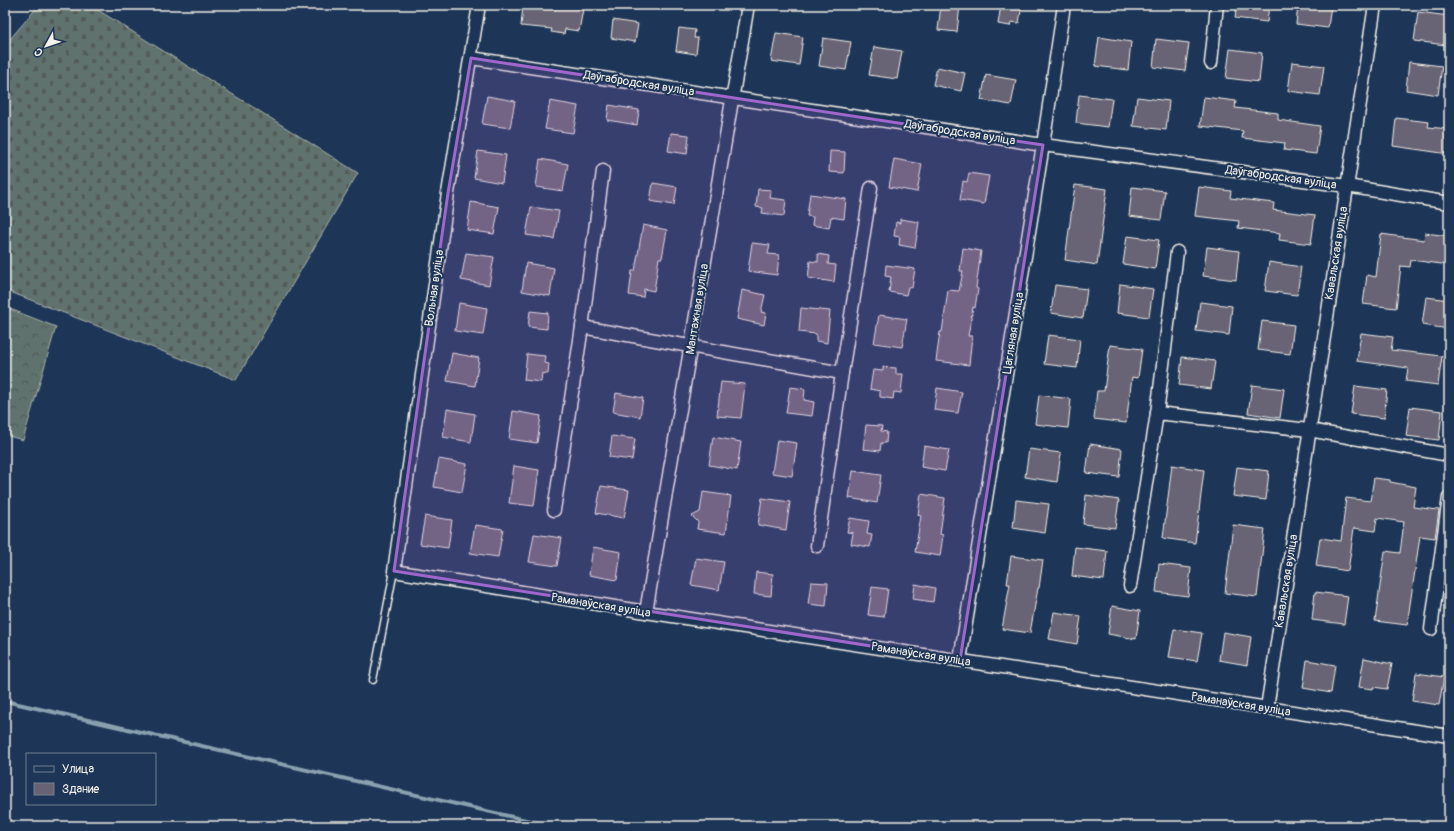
<svg xmlns="http://www.w3.org/2000/svg" width="1454" height="831" font-family="Pangolin,sans-serif">
<style>
.forest{fill:url(#forest-crowns);stroke:#a9b2aa}
.cemetery{fill:url(#cemetery-stones);stroke:#a9b2aa}
.lines{fill:none;stroke-linecap:round;stroke-linejoin:round}
.stream{stroke:#8aa2b0;stroke-width:4}
.building{fill:#686374;stroke:#f4f1e8}
.lane-casing{stroke:#f4f1e8;stroke-width:9}
.street-casing{stroke:#f4f1e8;stroke-width:15}
.lane{stroke:#1d3557;stroke-width:6}
.street{stroke:#1d3557;stroke-width:12}
.marked{fill:#9f67cb;fill-opacity:0.2;stroke:#9f67cb;stroke-width:3;stroke-linejoin:round}
.labels{text-anchor:middle;stroke-width:4;stroke-linejoin:round;paint-order:stroke}
.street-label{font-size:12px;fill:#f4f1e8;stroke:#1d3557}
</style>
<defs>
<pattern id="forest-crowns" width="20" height="18" patternUnits="userSpaceOnUse"><rect width="20" height="18" fill="#5e726d"/><path d="M2 6a3 3 0 1 1 6 0M12 15a3 3 0 1 1 6 0" fill="none" stroke="#525b58"/></pattern>
<pattern id="cemetery-stones" width="16" height="16" patternUnits="userSpaceOnUse"><rect width="16" height="16" fill="#5e726d"/><path d="M2 7V4a2 2 0 0 1 4 0v3zM10 15v-3a2 2 0 0 1 4 0v3z" fill="#525b58"/></pattern>
</defs>
<rect width="100%" height="100%" fill="#1d3557"/>
<filter id="ink" filterUnits="userSpaceOnUse"><feTurbulence type="fractalNoise" baseFrequency=".025" numOctaves="2"/><feDisplacementMap in="SourceGraphic" scale="8" xChannelSelector="R" yChannelSelector="G"/><feConvolveMatrix kernelMatrix="1 2 1 2 8 2 1 2 1" color-interpolation-filters="sRGB"/></filter>
<g filter="url(#ink)">
<!-- forest -->
<polygon class="forest" points="5,307 56,327 23,440 5,435"/>
<!-- cemetery -->
<polygon class="cemetery" points="39,5 90,5 358,173 236,380 5,290 5,45"/>
<g class="lines">
<!-- stream -->
<polyline class="stream" points="5,701 552,826"/>
</g>
<!-- building -->
<g class="building">
<polygon points="523,5 556,9 556,5 565,5 583,9 579,31 565,29 564,34 551,32 552,29 521,26"/>
<polygon points="941,5 960,5 957,32 938,30"/>
<polygon points="1001,5 1022,5 1019,23 1011,22 1010,26 998,24"/>
<polygon points="1237,5 1269,5 1267,22 1235,18"/>
<polygon points="1298,5 1331,5 1328,28 1296,24"/>
<polygon points="1418,12 1449,16 1446,45 1414,41"/>
<polygon points="613,20 638,24 635,42 611,38"/>
<polygon points="679,28 695,30 694,38 698,38 696,54 676,51"/>
<polygon points="776,33 803,37 799,65 771,61"/>
<polygon points="1099,37 1131,42 1128,70 1095,66"/>
<polygon points="823,38 851,42 846,70 819,66"/>
<polygon points="1156,39 1189,43 1185,71 1153,67"/>
<polygon points="874,47 902,51 897,79 869,75"/>
<polygon points="1230,49 1262,53 1259,82 1226,78"/>
<polygon points="1292,62 1324,66 1320,95 1288,91"/>
<polygon points="1409,62 1442,66 1438,95 1406,90"/>
<polygon points="937,67 965,73 961,91 933,85"/>
<polygon points="986,75 1016,80 1011,105 981,100"/>
<polygon points="1079,95 1112,99 1108,127 1076,123"/>
<polygon points="487,96 515,101 510,128 482,124"/>
<polygon points="1137,97 1169,101 1166,130 1133,126"/>
<polygon points="1204,97 1236,101 1235,108 1278,113 1278,120 1320,126 1316,154 1284,150 1285,143 1242,138 1243,131 1200,126"/>
<polygon points="550,101 578,106 573,133 545,129"/>
<polygon points="609,105 639,110 637,125 607,120"/>
<polygon points="1396,118 1429,122 1428,127 1449,129 1449,154 1393,146"/>
<polygon points="671,133 689,135 687,154 668,151"/>
<polygon points="478,151 506,155 502,183 474,178"/>
<polygon points="830,151 845,152 844,173 829,172"/>
<polygon points="540,159 568,164 563,191 536,187"/>
<polygon points="894,159 922,164 917,192 889,187"/>
<polygon points="969,173 989,176 984,204 960,200 963,181 967,182"/>
<polygon points="653,183 677,187 674,205 650,201"/>
<polygon points="1075,185 1107,189 1097,265 1065,260"/>
<polygon points="1132,187 1165,191 1161,220 1129,216"/>
<polygon points="1199,187 1231,191 1230,198 1274,203 1273,210 1315,215 1311,244 1279,240 1280,233 1238,228 1239,221 1195,216"/>
<polygon points="758,189 771,190 770,198 786,200 784,216 762,213 763,208 756,207"/>
<polygon points="810,194 846,199 844,219 831,217 829,228 812,225 813,217 807,216"/>
<polygon points="471,202 499,207 494,234 467,230"/>
<polygon points="531,207 559,211 554,239 526,235"/>
<polygon points="900,219 919,222 915,248 899,245 900,237 894,236 896,222 900,223"/>
<polygon points="643,225 667,230 662,258 659,258 654,291 644,289 643,297 629,295 632,271 635,271"/>
<polygon points="1425,233 1449,236 1449,265 1411,260 1410,267 1401,266 1396,308 1363,304 1367,275 1376,277 1381,234 1424,240"/>
<polygon points="1127,236 1159,240 1155,269 1123,264"/>
<polygon points="752,243 770,245 768,254 779,255 777,275 748,271"/>
<polygon points="1207,247 1239,251 1236,280 1203,276"/>
<polygon points="963,248 981,251 976,288 978,289 975,308 973,307 968,336 972,336 969,365 936,361 940,332 942,332 948,290 959,291 963,271 960,271"/>
<polygon points="466,253 494,257 489,285 461,280"/>
<polygon points="818,254 829,256 828,264 836,265 834,282 808,278 810,261 818,262"/>
<polygon points="1269,262 1301,267 1297,295 1265,291"/>
<polygon points="526,263 554,268 550,296 522,291"/>
<polygon points="886,265 915,269 912,288 908,287 906,295 889,292 891,277 885,276"/>
<polygon points="1120,284 1153,289 1149,317 1117,313"/>
<polygon points="1055,285 1087,289 1083,318 1051,313"/>
<polygon points="742,290 765,295 761,312 766,313 764,325 737,319"/>
<polygon points="1426,297 1449,300 1449,329 1422,325"/>
<polygon points="1200,302 1232,306 1229,335 1196,331"/>
<polygon points="459,303 487,308 483,335 455,331"/>
<polygon points="801,308 830,311 827,343 816,341 816,334 799,332"/>
<polygon points="530,311 548,313 547,329 528,327"/>
<polygon points="879,315 907,319 902,347 874,343"/>
<polygon points="1262,321 1294,325 1290,354 1258,350"/>
<polygon points="1361,333 1393,337 1391,350 1442,356 1438,385 1406,381 1408,368 1357,361"/>
<polygon points="1048,335 1080,339 1077,368 1044,364"/>
<polygon points="1110,345 1142,349 1138,378 1132,377 1126,423 1094,419 1097,391 1104,391"/>
<polygon points="452,353 479,358 475,386 447,381"/>
<polygon points="527,354 545,356 544,363 549,364 548,374 542,373 541,382 524,380"/>
<polygon points="1182,357 1215,361 1211,389 1179,385"/>
<polygon points="883,367 896,368 896,374 903,374 901,393 894,392 893,399 880,397 880,391 870,389 873,370 883,371"/>
<polygon points="721,382 745,384 741,418 717,416"/>
<polygon points="1252,385 1284,389 1280,418 1248,413"/>
<polygon points="1355,386 1387,390 1384,418 1351,414"/>
<polygon points="790,387 805,389 804,400 814,402 812,416 786,413"/>
<polygon points="937,388 962,392 958,413 934,410"/>
<polygon points="616,393 643,398 640,417 613,412"/>
<polygon points="1039,395 1071,399 1068,428 1035,424"/>
<polygon points="1410,407 1442,411 1439,440 1406,436"/>
<polygon points="447,409 475,414 471,442 443,437"/>
<polygon points="513,411 541,416 537,443 509,439"/>
<polygon points="866,425 882,426 881,431 887,432 886,443 881,443 880,451 863,449"/>
<polygon points="612,436 635,439 632,460 609,457"/>
<polygon points="713,437 741,442 737,470 709,465"/>
<polygon points="777,440 797,443 792,476 772,473"/>
<polygon points="1090,444 1122,449 1119,477 1086,473"/>
<polygon points="924,446 949,450 945,471 921,467"/>
<polygon points="1029,449 1061,453 1057,482 1025,477"/>
<polygon points="439,459 467,464 462,492 434,487"/>
<polygon points="1172,465 1204,470 1195,543 1163,538"/>
<polygon points="514,466 539,470 534,506 509,503"/>
<polygon points="1237,467 1269,471 1266,500 1233,496"/>
<polygon points="853,471 881,475 877,503 849,498"/>
<polygon points="1374,478 1390,480 1390,482 1416,487 1413,507 1439,510 1435,538 1420,536 1407,625 1375,621 1385,551 1400,553 1404,522 1377,518 1375,531 1354,528 1348,571 1316,566 1320,538 1341,541 1346,498 1370,501"/>
<polygon points="601,486 629,490 624,518 596,513"/>
<polygon points="703,492 731,496 726,533 697,529 698,522 692,516 700,512"/>
<polygon points="921,494 945,498 940,534 943,535 940,556 915,552 921,516 918,515"/>
<polygon points="1086,495 1119,500 1115,528 1083,524"/>
<polygon points="762,498 790,502 786,530 758,525"/>
<polygon points="1016,500 1049,504 1045,533 1013,528"/>
<polygon points="425,516 452,520 448,548 420,544"/>
<polygon points="850,518 869,521 867,534 872,535 870,547 851,544 853,533 847,532"/>
<polygon points="475,525 503,529 498,557 470,553"/>
<polygon points="1233,525 1265,529 1257,597 1225,593"/>
<polygon points="534,534 562,538 557,566 529,562"/>
<polygon points="593,547 621,552 617,580 589,575"/>
<polygon points="1075,547 1107,551 1104,580 1072,576"/>
<polygon points="1011,556 1043,560 1039,588 1038,588 1030,633 1002,629 1010,584 1007,584"/>
<polygon points="696,558 724,562 719,590 691,585"/>
<polygon points="1159,564 1191,568 1188,596 1156,592"/>
<polygon points="756,572 773,574 771,596 754,594"/>
<polygon points="811,582 828,583 826,606 808,604"/>
<polygon points="915,584 935,588 933,602 913,599"/>
<polygon points="872,587 888,589 884,617 868,615"/>
<polygon points="1315,592 1348,596 1344,624 1312,620"/>
<polygon points="1112,606 1140,611 1136,639 1108,634"/>
<polygon points="1054,612 1081,616 1077,644 1049,639"/>
<polygon points="1174,629 1202,633 1197,661 1169,657"/>
<polygon points="1223,632 1251,637 1247,665 1219,660"/>
<polygon points="1364,658 1392,664 1387,689 1373,687 1373,689 1359,687"/>
<polygon points="1307,660 1335,665 1331,693 1303,688"/>
<polygon points="1416,673 1444,677 1439,705 1412,701"/>
</g>
<g class="lines">
<defs>
<polyline id="lane" points="373,680 394,571"/>
<g id="street">
<polyline points="479,5 448,193 394,571 646,612 1449,736"/>
<polyline points="471,58 1043,145 1347,186 1449,203"/>
<polyline points="1211,63 1217,5"/>
<polyline points="582,327 842,373 817,546"/>
<polyline points="842,373 871,188"/>
<polyline points="1157,413 1177,252"/>
<polyline points="554,510 582,327 603,171"/>
<polyline points="1130,586 1157,413 1309,430 1449,455"/>
<polyline points="646,612 748,5"/>
<polyline points="1431,629 1449,497"/>
<polyline points="960,660 1043,145 1064,5"/>
<polyline points="1267,708 1375,5"/>
</g>
</defs>
<!-- lane casing -->
<use href="#lane" class="lane-casing"/>
<!-- street casing -->
<use href="#street" class="street-casing"/>
<!-- lane -->
<use href="#lane" class="lane"/>
<!-- street -->
<use href="#street" class="street"/>
</g>
</g>
<!-- marked area -->
<path class="marked" d="M471 58 1043 145 960 660 394 571 448 193Z"/>
<g class="labels">
<!-- street labels -->
<g class="street-label">
<text transform="translate(639 83) rotate(9)" y="4">Даўгабродская вуліца</text>
<text transform="translate(960 132) rotate(9)" y="4">Даўгабродская вуліца</text>
<text transform="translate(1281 177) rotate(8)" y="4">Даўгабродская вуліца</text>
<text transform="translate(1336 253) rotate(-81)" y="4">Кавальская вуліца</text>
<text transform="translate(434 288) rotate(-82)" y="4">Вольная вуліца</text>
<text transform="translate(697 309) rotate(-81)" y="4">Мантажная вуліца</text>
<text transform="translate(1013 333) rotate(-81)" y="4">Цагляная вуліца</text>
<text transform="translate(1286 581) rotate(-81)" y="4">Кавальская вуліца</text>
<text transform="translate(601 605) rotate(9)" y="4">Раманаўская вуліца</text>
<text transform="translate(921 654) rotate(9)" y="4">Раманаўская вуліца</text>
<text transform="translate(1241 704) rotate(9)" y="4">Раманаўская вуліца</text>
</g>
</g>
<!-- margin -->
<rect width="1454" height="831" fill="none" stroke="#1d3557" stroke-width="20"/>
<rect x="10" y="10" width="1434" height="811" fill="none" stroke="#f4f1e8" stroke-width="1.5" filter="url(#ink)"/>
<!-- legend -->
<rect x="26" y="753" width="130" height="52" fill="#1d3557" stroke="#738091"/>
<rect x="34" y="766" width="20" height="6" fill="#1d3557" stroke="#738091"/>
<text x="62" y="773" font-size="12" fill="#f4f1e8">Улица</text>
<rect x="34" y="783" width="20" height="12" fill="#686374" stroke="#738091"/>
<text x="62" y="793" font-size="12" fill="#f4f1e8">Здание</text>
<!-- north arrow -->
<g transform="translate(46 46) rotate(230)" stroke="#1d3557" stroke-width="3" paint-order="stroke">
<path d="M0-3L7 15L0 10L-7 15Z" fill="#f4f1e8"/>
<text y="-6" font-size="11" font-weight="bold" text-anchor="middle" fill="#f4f1e8">С</text>
</g>
</svg>
